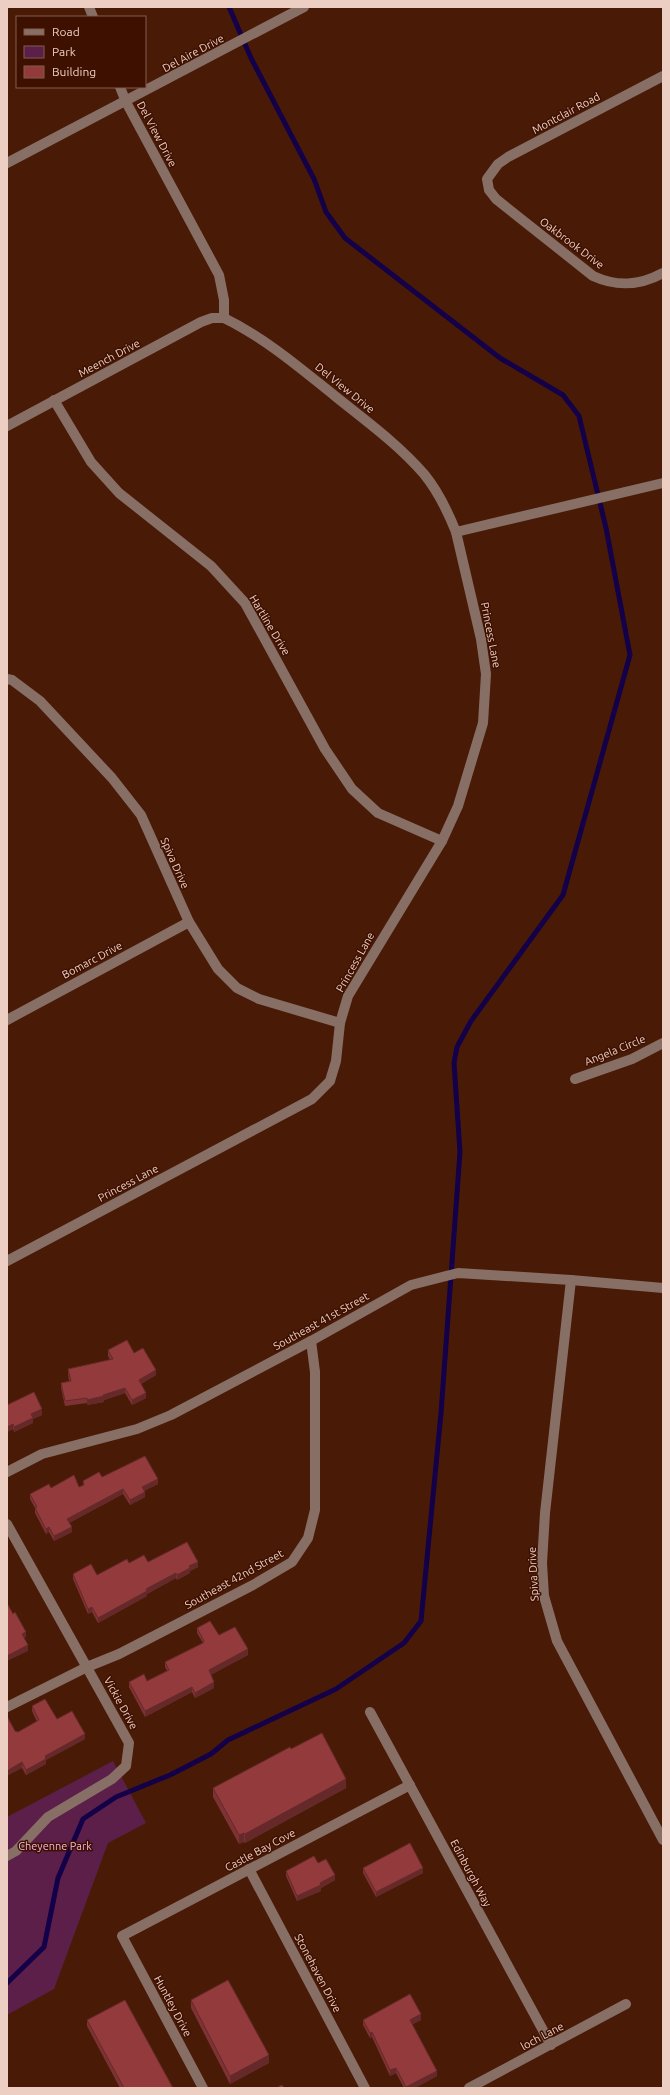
<svg xmlns="http://www.w3.org/2000/svg" width="670" height="2095" font-family="Ubuntu,sans-serif">
<style>
.green{fill:#5b1f49}
.lines{fill:none;stroke-linecap:round;stroke-linejoin:round}
.stream{stroke:#130048;stroke-width:5}
.minor{stroke:#886f66;stroke-width:10}
.wall{fill:#7e3234}
.shaded-wall{fill:#66292a}
.building{fill:#923a3c;stroke:#66292a}
.labels{text-anchor:middle;stroke-width:3;stroke-linejoin:round;paint-order:stroke}
.street-label{font-size:11px;fill:#edcec3;stroke:#3d1000}
.park-label{font-size:11px;fill:#f6b5dd;stroke:#3d1000}
</style>
<rect width="100%" height="100%" fill="#491b07"/>
<!-- green -->
<polygon class="green" points="113,1761 146,1823 108,1843 54,1989 7,2015 7,1817"/>
<g class="lines">
<!-- stream -->
<polyline class="stream" points="7,1983 44,1947 58,1878 83,1819 116,1797 170,1775 211,1754 228,1740 336,1689 404,1643 421,1621 441,1413 460,1152 454,1063 457,1047 471,1021 563,895 630,655 606,528 579,416 563,395 500,358 345,238 326,212 314,179 251,58 229,7"/>
<!-- minor -->
<g class="minor">
<polyline points="89,7 93,17"/>
<path d="M663 76 508 157 498 164 487 179 489 190 496 199 593 276C617 287 639 286 663 273"/>
<path d="M120 87 126 102 219 275 224 300V318C265 338 300 368 335 396 366 421 398 444 424 474 438 491 448 512 456 532L663 483"/>
<polyline points="7,163 304,7"/>
<polyline points="54,400 91,462 119,493 211,566 245,603 325,749 352,789 378,813 442,841"/>
<polyline points="7,426 201,322 212,318 224,318"/>
<polyline points="7,679 12,680 40,701 112,778 141,815 189,922 218,969 237,988 259,999 340,1023"/>
<polyline points="7,1020 189,922"/>
<polyline points="575,1079 632,1059 663,1043"/>
<polyline points="7,1261 312,1099 330,1081 336,1061 340,1023 348,996 442,841 458,806 483,723 486,674 481,639 456,532"/>
<polyline points="571,1280 545,1513 542,1563 544,1596 557,1641 663,1840"/>
<polyline points="7,1472 42,1454 137,1429 171,1415 311,1341 411,1285 458,1273 571,1280 663,1288"/>
<polyline points="7,1524 129,1743 126,1766 112,1779 48,1817 16,1851 7,1856"/>
<polyline points="7,1707 87,1667 119,1654 253,1585 292,1562 308,1538 315,1510 315,1372 311,1341"/>
<polyline points="370,1712 551,2045"/>
<polyline points="249,1869 365,2088"/>
<polyline points="203,2088 122,1936 410,1785"/>
<polyline points="469,2088 626,2004"/>
</g>
</g>
<!-- wall -->
<g class="wall">
<polygon points="108,1350 134,1353 156,1375 141,1384 146,1398 132,1405 125,1393 104,1400 104,1402 87,1405 87,1403 65,1406 61,1388 61,1383 69,1381 68,1374 68,1369 110,1360 108,1356"/>
<polygon points="7,1405 42,1415 33,1419 33,1423 14,1432 13,1429 7,1432"/>
<polygon points="102,1477 158,1484 144,1491 145,1497 130,1505 123,1494 69,1523 72,1532 54,1541 49,1532 46,1534 35,1513 35,1508 30,1499 30,1494 51,1488 79,1487 83,1485 83,1481"/>
<polygon points="148,1562 198,1567 190,1571 190,1573 177,1580 176,1578 147,1594 147,1596 98,1623 92,1612 88,1614 73,1579 73,1574 97,1575 129,1563"/>
<polygon points="197,1628 219,1635 248,1655 210,1675 214,1688 195,1698 192,1692 145,1717 129,1687 129,1682 147,1681 167,1671 165,1667 165,1662 203,1643 197,1633"/>
<polygon points="32,1706 57,1719 85,1739 46,1760 46,1764 26,1775 22,1768 15,1731 18,1732 37,1722 32,1711"/>
<polygon points="291,1749 346,1788 245,1843 244,1842 239,1844 213,1797 213,1788"/>
<polygon points="318,1863 335,1880 321,1888 321,1891 297,1901 286,1876 286,1871"/>
<polygon points="363,1868 423,1873 376,1897 363,1873"/>
<polygon points="191,2000 269,2063 230,2084 191,2008"/>
<polygon points="87,2020 173,2088 120,2088 87,2026"/>
<polygon points="363,2020 421,2020 412,2024 437,2076 415,2088 404,2088 396,2073 390,2076 372,2037 370,2038 363,2025"/>
</g>
<!-- shaded-wall -->
<g class="shaded-wall">
<polygon points="156,1370 156,1375 139,1385 139,1380"/>
<polygon points="125,1388 125,1393 104,1400 104,1402 87,1405 87,1400"/>
<polygon points="146,1393 146,1398 132,1405 132,1400"/>
<polygon points="42,1409 42,1415 33,1419 33,1423 14,1432 14,1427 31,1414"/>
<polygon points="13,1424 13,1429 7,1432 7,1427"/>
<polygon points="158,1479 158,1484 142,1492 142,1487"/>
<polygon points="123,1489 123,1494 67,1524 67,1519"/>
<polygon points="145,1492 145,1497 130,1505 130,1500"/>
<polygon points="49,1527 49,1532 46,1534 46,1529"/>
<polygon points="72,1527 72,1532 54,1541 54,1536"/>
<polygon points="198,1562 198,1567 190,1571 190,1573 177,1580 177,1575 189,1566"/>
<polygon points="176,1573 176,1578 147,1594 147,1596 98,1623 98,1618 146,1589"/>
<polygon points="92,1607 92,1612 88,1614 88,1609"/>
<polygon points="26,1632 26,1637 22,1639 22,1634"/>
<polygon points="28,1645 28,1651 7,1661 7,1656"/>
<polygon points="248,1649 248,1655 209,1676 209,1670"/>
<polygon points="214,1682 214,1688 195,1698 195,1693"/>
<polygon points="192,1687 192,1692 145,1717 145,1711"/>
<polygon points="85,1734 85,1739 46,1760 46,1764 26,1775 26,1770 45,1756"/>
<polygon points="22,1762 22,1768 7,1776 7,1771"/>
<polygon points="346,1779 346,1788 245,1843 245,1834"/>
<polygon points="244,1833 244,1842 239,1844 239,1835"/>
<polygon points="423,1868 423,1873 376,1897 376,1892"/>
<polygon points="335,1875 335,1880 321,1888 321,1891 297,1901 297,1896"/>
<polygon points="421,2014 421,2020 410,2026 410,2020"/>
<polygon points="372,2032 372,2037 370,2038 370,2033"/>
<polygon points="269,2055 269,2063 230,2084 230,2076"/>
<polygon points="396,2068 396,2073 390,2076 390,2070"/>
<polygon points="437,2071 437,2076 415,2088 406,2088 406,2087"/>
</g>
<!-- building -->
<g class="building">
<polygon points="127,1340 134,1353 143,1348 156,1370 139,1380 146,1393 132,1400 125,1388 103,1395 104,1396 87,1400 87,1398 65,1401 61,1383 71,1381 68,1369 113,1359 108,1350"/>
<polygon points="34,1392 42,1409 31,1414 33,1418 14,1427 13,1424 7,1427 7,1405"/>
<polygon points="145,1456 158,1479 142,1487 145,1492 130,1500 123,1489 67,1519 72,1527 54,1536 49,1527 46,1529 35,1508 37,1507 30,1494 49,1484 51,1488 74,1475 79,1487 84,1485 83,1481 99,1472 102,1477"/>
<polygon points="187,1542 198,1562 189,1566 190,1568 177,1575 176,1573 146,1589 147,1591 98,1618 92,1607 88,1609 73,1574 91,1564 97,1575 127,1559 129,1563 144,1555 148,1562"/>
<polygon points="7,1603 13,1614 15,1612 26,1632 22,1634 28,1645 7,1656"/>
<polygon points="210,1621 219,1635 235,1627 248,1649 209,1670 214,1682 195,1693 192,1687 145,1711 129,1682 144,1674 147,1681 169,1670 165,1662 203,1643 204,1641 197,1628"/>
<polygon points="45,1699 57,1719 72,1711 85,1734 45,1756 46,1759 26,1770 22,1762 7,1771 7,1716 15,1731 18,1732 39,1720 32,1706"/>
<polygon points="322,1733 346,1779 245,1834 244,1833 239,1835 213,1788 290,1747 291,1749"/>
<polygon points="410,1843 423,1868 376,1892 363,1868"/>
<polygon points="314,1856 318,1863 326,1859 335,1875 320,1883 321,1885 297,1896 286,1871"/>
<polygon points="228,1980 269,2055 230,2076 191,2000"/>
<polygon points="410,1994 421,2014 410,2020 437,2071 406,2087 396,2068 390,2070 372,2032 370,2033 363,2020"/>
<polygon points="125,2000 173,2088 124,2088 87,2020"/>
<polygon points="282,2085 284,2088 276,2088"/>
</g>
<g class="labels">
<!-- street labels -->
<g class="street-label">
<text transform="translate(193 53) rotate(-28)" y="4">Del Aire Drive</text>
<text transform="translate(566 113) rotate(-28)" y="4">Montclair Road</text>
<text transform="translate(157 134) rotate(62)" y="4">Del View Drive</text>
<text transform="translate(572 243) rotate(37)" y="4">Oakbrook Drive</text>
<text transform="translate(109 358) rotate(-28)" y="4">Meench Drive</text>
<text transform="translate(345 388) rotate(39)" y="4">Del View Drive</text>
<text transform="translate(270 625) rotate(59)" y="4">Hartline Drive</text>
<text transform="translate(491 635) rotate(79)" y="4">Princess Lane</text>
<text transform="translate(175 863) rotate(66)" y="4">Spiva Drive</text>
<text transform="translate(92 960) rotate(-28)" y="4">Bomarc Drive</text>
<text transform="translate(355 962) rotate(-61)" y="4">Princess Lane</text>
<text transform="translate(615 1050) rotate(-22)" y="4">Angela Circle</text>
<text transform="translate(128 1183) rotate(-28)" y="4">Princess Lane</text>
<text transform="translate(321 1321) rotate(-29)" y="4">Southeast 41st Street</text>
<text transform="translate(533 1574) rotate(-93)" y="4">Spiva Drive</text>
<text transform="translate(234 1579) rotate(-29)" y="4">Southeast 42nd Street</text>
<text transform="translate(121 1703) rotate(61)" y="4">Vickie Drive</text>
<text transform="translate(260 1850) rotate(-28)" y="4">Castle Bay Cove</text>
<text transform="translate(471 1873) rotate(62)" y="4">Edinburgh Way</text>
<text transform="translate(318 1973) rotate(62)" y="4">Stonehaven Drive</text>
<text transform="translate(173 2006) rotate(62)" y="4">Huntley Drive</text>
<text transform="translate(542 2036) rotate(-28)" y="4">loch Lane</text>
</g>
<!-- park labels -->
<g class="park-label">
<text x="55" y="1850">Cheyenne Park</text>
</g>
</g>
<!-- border -->
<rect width="670" height="2095" fill="none" stroke="#edcec3" stroke-width="16"/>
<!-- legend -->
<rect x="16" y="16" width="130" height="72" fill="#3d1000" stroke="#835c4e"/>
<rect x="24" y="29" width="20" height="6" fill="#886f66" stroke="#835c4e"/>
<text x="52" y="36" font-size="12" fill="#edcec3">Road</text>
<rect x="24" y="46" width="20" height="12" fill="#5b1f49" stroke="#835c4e"/>
<text x="52" y="56" font-size="12" fill="#edcec3">Park</text>
<rect x="24" y="66" width="20" height="12" fill="#923a3c" stroke="#835c4e"/>
<text x="52" y="76" font-size="12" fill="#edcec3">Building</text>
</svg>
